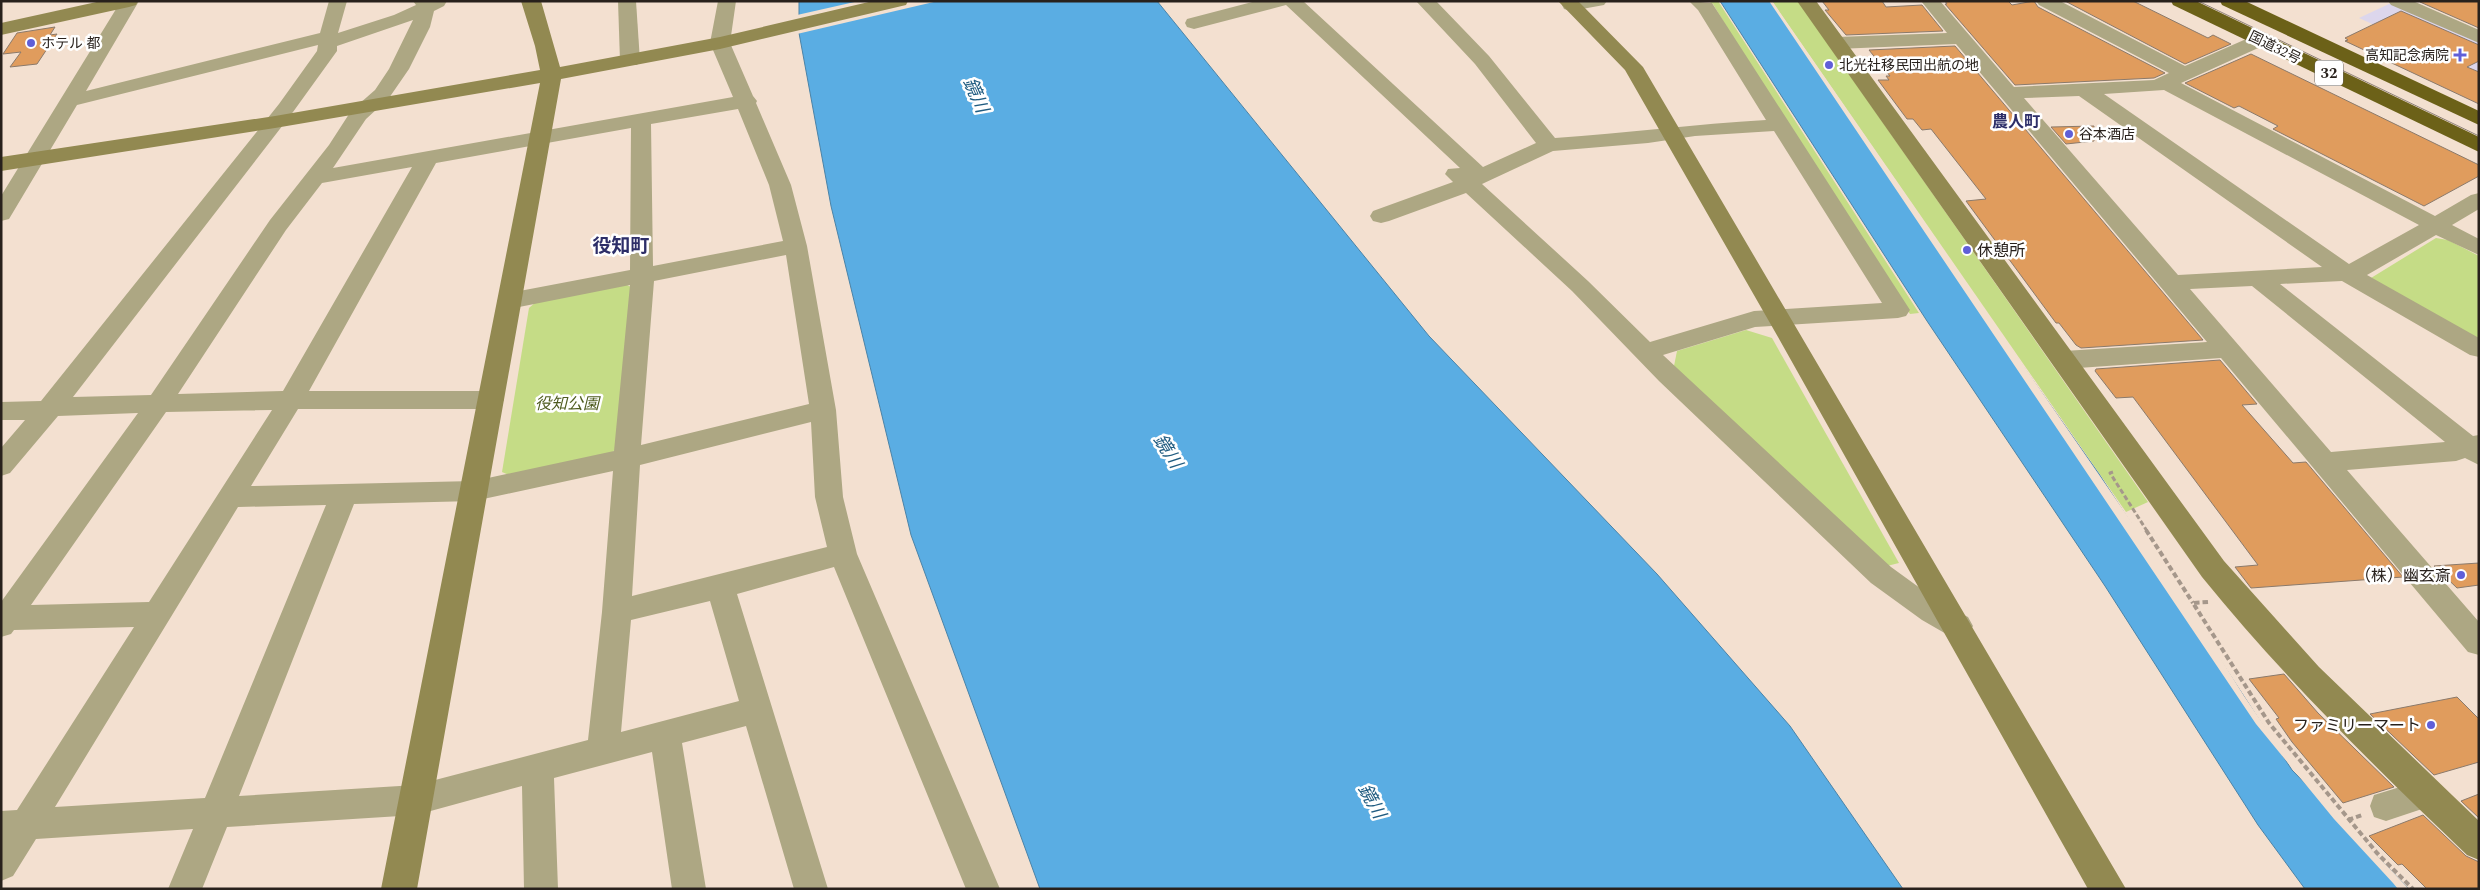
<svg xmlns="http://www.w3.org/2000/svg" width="2480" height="890" font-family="Spectral,'Noto Sans JP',serif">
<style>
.medical{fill:#dcd6ec}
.green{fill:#c5dc86}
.water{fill:#5aade3;stroke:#4b83a7}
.pier{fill:#f3e0d0}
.building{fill:#e09c5d;stroke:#8b7a6b}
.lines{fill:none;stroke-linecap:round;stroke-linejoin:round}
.path-far1{stroke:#a5978b;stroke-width:3;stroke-dasharray:5 2.5;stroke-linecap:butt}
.path{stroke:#a5978b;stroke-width:4;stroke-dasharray:5.5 3;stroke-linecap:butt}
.street{fill:#ada783;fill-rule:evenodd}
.secondary{fill:#928951;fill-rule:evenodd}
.highway{fill:#6c6118;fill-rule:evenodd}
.tram{stroke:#8f8278;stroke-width:1}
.poi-dot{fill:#605fd8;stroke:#fff;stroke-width:2}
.labels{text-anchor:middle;stroke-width:5;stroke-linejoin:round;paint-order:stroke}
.far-poi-label{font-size:14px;fill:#28211c;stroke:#fff;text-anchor:start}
.far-street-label{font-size:14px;fill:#28211c;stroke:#fff}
.shield{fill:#fff;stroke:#686460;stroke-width:1}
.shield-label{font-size:15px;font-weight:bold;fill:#28211c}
.far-quarter-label{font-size:16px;font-weight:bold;fill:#2d2e68;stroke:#fff}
.poi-label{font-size:16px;fill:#28211c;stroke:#fff;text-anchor:end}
.park-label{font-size:16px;font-style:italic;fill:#4f5c20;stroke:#fff}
.water-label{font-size:18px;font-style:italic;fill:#205c81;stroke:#fff}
.quarter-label{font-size:19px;font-weight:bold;fill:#2d2e68;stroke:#fff}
</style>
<rect width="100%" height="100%" fill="#f3e0d0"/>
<!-- medical -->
<polygon class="medical" points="2391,3 2479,41 2479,104 2436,84 2469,68 2359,18"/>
<!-- green -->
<g class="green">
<polygon points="1708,1 1718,1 1919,313 1910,314 1779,115 1713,4"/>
<polygon points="1772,1 1798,1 2148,502 2126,512"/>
<polygon points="2436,238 2448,240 2479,256 2479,343 2371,278"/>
<polygon points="625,284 631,287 617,448 609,455 511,476 502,472 529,308 537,301"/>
<polygon points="1746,330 1772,338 1899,563 1887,566 1673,371 1677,351"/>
</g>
<!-- water -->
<g class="water">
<polygon points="799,1 1157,1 1429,336 1657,574 1790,726 1903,889 1040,889 911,535 831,206 799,33"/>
<polygon points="1720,1 1770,1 1958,274 2099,474 2292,770 2409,889 2305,889 2258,825 2105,586 1927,321"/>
</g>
<!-- pier -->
<g class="pier">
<polygon points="859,1 938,1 797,34 797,15"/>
<polygon points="1769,1 1772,1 2173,582 2244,696 2294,769 2409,889 2398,889 2393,883 2334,819 2256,724"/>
</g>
<!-- building -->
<g class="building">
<polygon points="1822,1 1882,1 1886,7 1922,5 1943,31 1846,35 1825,10 1829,10"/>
<polygon points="1945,1 2008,1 2012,5 2034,1 2038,7 2165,73 2154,78 2015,85 1945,4 1947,4"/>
<polygon points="2065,1 2133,1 2208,38 2213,35 2231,44 2185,64"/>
<polygon points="2421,1 2479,1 2479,28 2420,2"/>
<polygon points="2401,11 2479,45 2479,61 2467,67 2479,72 2479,104 2345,41 2348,40 2345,38"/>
<polygon points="55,27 50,35 57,34 37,64 10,67 21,52 3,54 17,33"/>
<polygon points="1955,46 2203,340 2081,348 2076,345 2059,323 2056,323 1966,201 1986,199 1931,129 1922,130 1913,119 1907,119 1878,80 1889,80 1886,76 1890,76 1869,50"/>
<polygon points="2251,54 2479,165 2479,176 2424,206 2273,129 2278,126 2239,106 2234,108 2185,83"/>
<polygon points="2094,126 2094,141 2066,144 2051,127"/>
<polygon points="2220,360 2257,404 2242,405 2293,463 2306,462 2403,577 2251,588 2235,567 2258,565 2133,397 2116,398 2095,371 2096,369"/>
<polygon points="2479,563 2479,585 2457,588 2434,566"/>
<polygon points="2284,674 2318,713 2394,787 2343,803 2292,742 2276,719 2279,718 2249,679"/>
<polygon points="2457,697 2479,719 2479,762 2434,775 2370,714"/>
<polygon points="2479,794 2479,818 2461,801"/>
<polygon points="2423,815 2466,856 2479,862 2479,889 2427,889 2402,864 2398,865 2369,836"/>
</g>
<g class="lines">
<!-- path-far1 -->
<polyline class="path-far1" points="2113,472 2110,473 2147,531"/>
<!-- path -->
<g class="path">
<polyline points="2146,530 2193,603"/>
<polyline points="2208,602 2193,603 2269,723 2377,853 2413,889"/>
<polyline points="2348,820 2362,815"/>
</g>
<!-- street -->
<g class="street">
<path d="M121 1H139L86 91 320 33 329 1H347L338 33 394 15 416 5 413 1H447L444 6 434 11 430 27 409 69 389 98 366 119 333 168 733 97 710 43 718 1H736L730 43 753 96 757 101 756 103 791 185 807 246 836 410 843 497 857 554 1000 889H966L834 567 737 594 828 889H794L746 726 682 743 706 889H672L652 752 554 778 558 889H524L522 786 416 815 227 827 202 889H168L193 829 36 839 13 876 1 881V811L17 810 134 627 14 630 11 634 1 637V602L138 413 58 416 10 473 1 476V448L25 420H1V402L41 401 279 104 317 51 318 45 77 105 12 214 9 219 1 221V196ZM413 20 389 69 375 90 351 111 329 145 270 220 151 395 73 397 293 112 337 51V46ZM738 109 769 185 783 241 653 266 651 124ZM631 128 630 270 509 293 501 295 497 301 501 307 509 309 630 285 614 451 474 481 251 486 298 409H491L500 406 504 400 500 394 491 391H309L436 163ZM412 167 283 391 178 394 286 230 322 183ZM786 255 809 404 641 445 654 281ZM272 410 149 602 31 605 166 412ZM811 422 815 497 827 547 632 596 640 465ZM613 471 602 612 588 740 416 785 239 796 354 504 474 501ZM326 505 205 798 55 807 238 507ZM710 601 739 701 621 732 631 620Z"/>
<polygon points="618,1 636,1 640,61 637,65 623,65 620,61"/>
<path d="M1256 1H1303L1483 167 1536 143 1475 64 1416 1H1436L1489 56 1555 138C1625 133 1696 124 1766 120L1698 10 1689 1 1712 3 1910 310 1906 316 1898 318 1755 327 1663 355 1891 567 1942 604 1968 617 1973 626 1968 635 1958 638 1948 635 1922 620 1871 583 1659 381 1572 291 1466 193 1389 221 1381 223 1373 221 1370 216 1373 211 1453 182 1445 174 1448 169 1460 168 1286 5 1194 29 1187 27 1185 23 1187 19ZM1774 131 1882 303 1754 311 1650 342 1588 281 1482 184 1553 151 1648 143 1695 136Z"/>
<polygon points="1564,1 1607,1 1604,5 1571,11 1564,9 1562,5"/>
<path d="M1921 1H1940L2014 87 2154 80 2169 73 2039 5 2036 1H2060L2185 66 2253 36H2267L2270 40 2267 44 2181 83 2435 216 2471 195 2479 193V209L2452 225 2479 239V255L2436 235 2367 275 2479 338V357L2470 355 2342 281 2280 284 2473 436 2479 435V465L2465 458 2456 461 2347 470 2479 622V655L2468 652 2221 358 2064 369 2055 366 2052 360 2055 354 2064 351 2207 342 1956 44 1837 49 1830 47 1827 43 1830 39 1837 37 1947 33ZM2164 90 2419 225 2349 264 2104 94ZM2079 96 2322 267 2178 275 2024 98ZM2252 286 2445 442 2331 452 2190 289Z"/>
<polygon points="2388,1 2413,1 2479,30 2479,43 2391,5"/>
<polygon points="2426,779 2437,784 2442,794 2437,804 2386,821 2374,817 2370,806 2374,795"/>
</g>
<!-- secondary -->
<g class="secondary">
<polygon points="101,1 138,1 136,5 129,7 1,35 1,23"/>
<polygon points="521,1 541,1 560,67 720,37 873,1 908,1 906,5 720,49 561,79 417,889 381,889 540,83 275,128 1,171 1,157 275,116 540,70 535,46"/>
<polygon points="1558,1 1578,1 1643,67 2126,889 2088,889 1778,337 1625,70"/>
<path d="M1797 1H1816L2224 561 2319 667 2479 821V860L2467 855C2374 766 2283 677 2202 577Z"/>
</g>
<!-- highway -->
<g class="highway">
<polygon points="2171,1 2196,1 2479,137 2479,152 2173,5"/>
<polygon points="2220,1 2245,1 2479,111 2479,125 2222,5"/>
</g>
<!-- tram -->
<polyline class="tram" points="2198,1 2479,136"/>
</g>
<!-- markers -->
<g class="poi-dot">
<circle cx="31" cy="43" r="5"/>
<path d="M2457.5 47.5h5v5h5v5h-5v5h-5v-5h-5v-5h5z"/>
<circle cx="1829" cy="65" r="5"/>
<circle cx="2069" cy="134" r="5"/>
<circle cx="1967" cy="250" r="5"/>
<circle cx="2461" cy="575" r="5"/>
<circle cx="2431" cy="725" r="5"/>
</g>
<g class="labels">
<!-- far-poi labels -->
<g class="far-poi-label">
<text x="41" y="48">ホテル 都</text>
<text x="2449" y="60" text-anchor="end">高知記念病院</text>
<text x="1839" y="70">北光社移民団出航の地</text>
<text x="2079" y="139">谷本酒店</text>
</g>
<!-- far-street labels -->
<g class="far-street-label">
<text transform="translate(2275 47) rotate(26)" y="5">国道32号</text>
</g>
<!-- shield labels -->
<rect class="shield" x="2315" y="60.5" width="28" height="25" rx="4"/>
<g class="shield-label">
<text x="2329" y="78">32</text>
</g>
<!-- far-quarter labels -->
<g class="far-quarter-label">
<text x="2016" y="127">農人町</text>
</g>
<!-- poi labels -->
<g class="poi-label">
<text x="1977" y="256" text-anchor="start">休憩所</text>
<text x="2451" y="581">（株）幽玄斎</text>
<text x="2421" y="731">ファミリーマート</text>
</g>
<!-- park labels -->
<g class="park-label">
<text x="567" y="409">役知公園</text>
</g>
<!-- water labels -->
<g class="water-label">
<text transform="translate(976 95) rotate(66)" y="6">鏡川</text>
<text transform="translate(1168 451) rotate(58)" y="6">鏡川</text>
<text transform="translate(1372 801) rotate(61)" y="6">鏡川</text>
</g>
<!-- quarter labels -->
<g class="quarter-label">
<text x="621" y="252">役知町</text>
</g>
</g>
<!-- border -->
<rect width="2480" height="890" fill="none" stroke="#28211c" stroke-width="5"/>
</svg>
